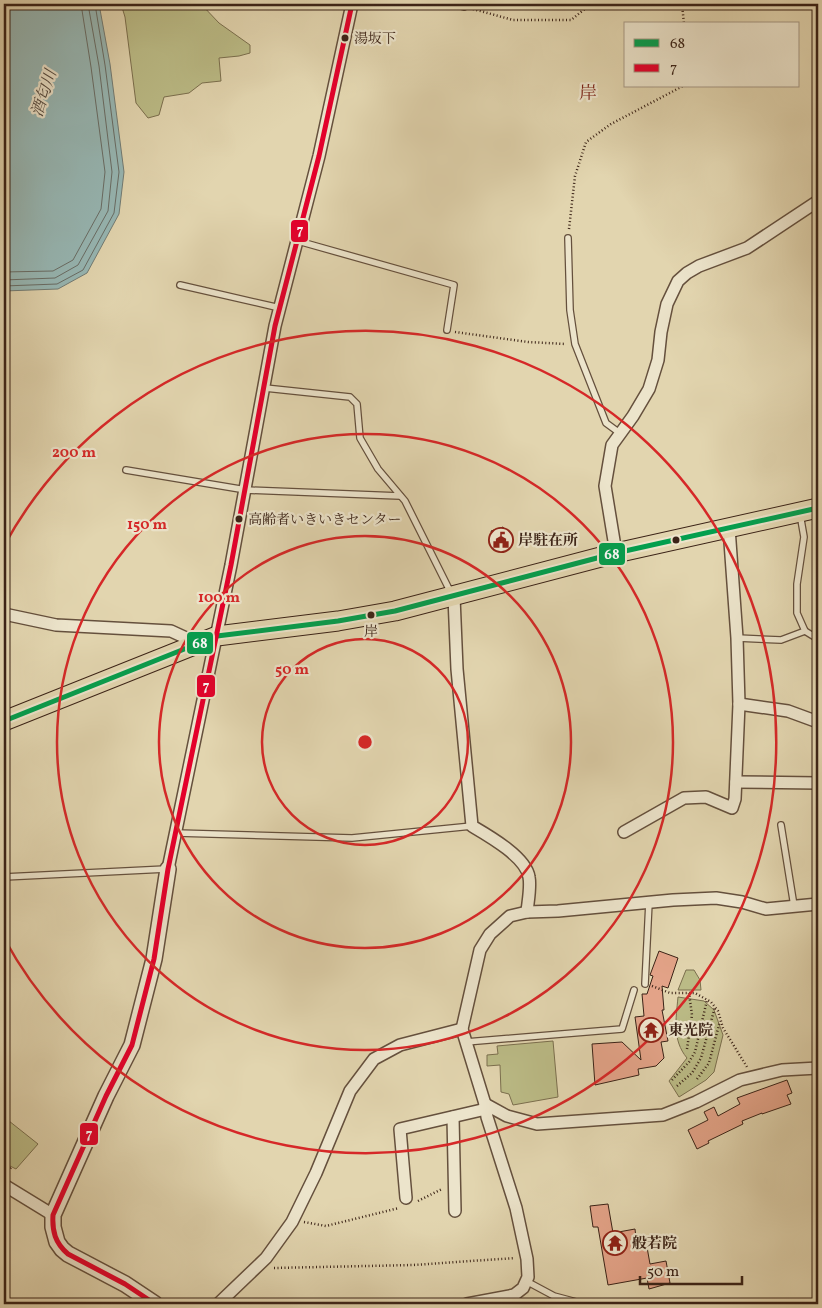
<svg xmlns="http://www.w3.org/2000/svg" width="822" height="1308" font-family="Vollkorn,'Noto Serif JP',serif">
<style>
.green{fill:#bbbb86;stroke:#7b6f4e}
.water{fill:#97b7b4;stroke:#727c75}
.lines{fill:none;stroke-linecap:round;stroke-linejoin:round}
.shore{stroke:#696d66;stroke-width:1}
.building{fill:#e3a388;stroke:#3b2317}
.service-casing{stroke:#65503d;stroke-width:8}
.minor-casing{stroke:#65503d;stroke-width:14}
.tertiary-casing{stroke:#65503d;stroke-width:18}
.primary-casing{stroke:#3b2317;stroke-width:21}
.path{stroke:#3b2317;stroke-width:2.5;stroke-dasharray:1 2.5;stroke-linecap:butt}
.service{stroke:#ece4cb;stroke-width:5.5}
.minor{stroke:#ece4cb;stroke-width:11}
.tertiary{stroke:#ece4cb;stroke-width:15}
.primary{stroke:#e2d5af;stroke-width:19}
.bus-1-casing{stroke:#ece4cb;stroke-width:9}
.bus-2-casing{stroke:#ece4cb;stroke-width:9}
.bus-1{stroke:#039f4e;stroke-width:5}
.bus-2{stroke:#e4002b;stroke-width:5}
.ring{fill:none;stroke:#d62828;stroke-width:2.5}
.bus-dot{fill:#3b2317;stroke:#ece4cb;stroke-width:2}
.labels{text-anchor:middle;stroke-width:4.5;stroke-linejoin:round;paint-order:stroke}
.bus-label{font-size:14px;fill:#3b2317;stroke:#ece4cb;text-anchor:start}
.poi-label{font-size:15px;font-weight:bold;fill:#3b2317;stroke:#ece4cb;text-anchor:start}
.water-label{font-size:16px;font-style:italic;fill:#52483e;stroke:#ece4cb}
.quarter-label{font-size:18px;fill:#7a1f14;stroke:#ece4cb}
.centre{fill:#d62828;stroke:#ece4cb;stroke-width:2.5}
.ring-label{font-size:15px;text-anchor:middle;font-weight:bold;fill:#d62828;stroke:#ece4cb;stroke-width:4.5;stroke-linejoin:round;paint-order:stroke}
.line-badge{stroke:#ece4cb;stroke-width:2}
.badge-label{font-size:14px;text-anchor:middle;font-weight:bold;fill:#fff}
</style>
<rect width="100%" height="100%" fill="#e2d5af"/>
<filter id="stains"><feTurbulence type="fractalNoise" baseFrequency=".004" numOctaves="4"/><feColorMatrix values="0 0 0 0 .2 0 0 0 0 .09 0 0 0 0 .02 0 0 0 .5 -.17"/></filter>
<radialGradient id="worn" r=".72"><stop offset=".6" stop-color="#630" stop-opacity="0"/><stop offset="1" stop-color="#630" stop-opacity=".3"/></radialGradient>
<!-- green -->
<g class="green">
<polygon points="121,4 201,4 219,23 250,45 250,53 239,56 219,58 221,81 202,83 189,93 164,97 159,115 148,118 136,103 125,17"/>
<polygon points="686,970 694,970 700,980 701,990 678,990"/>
<path d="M678 997 704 1001 714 1010 723 1035 714 1072 706 1080 679 1097 669 1081 687 1058C672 1040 676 1019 678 997Z"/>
<polygon points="553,1041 558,1097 513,1105 509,1094 501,1092 500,1065 487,1066 487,1055 498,1054 497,1046"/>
<polygon points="4,1117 38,1144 16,1169 4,1163"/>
</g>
<!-- water -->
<polygon class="water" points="4,4 99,4 110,64 124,172 119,214 87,273 58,289 4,291"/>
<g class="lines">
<!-- shore -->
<g class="shore">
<polyline points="4,272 53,271 73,260 101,209 105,172 91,67 81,4"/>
<polyline points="4,280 55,278 78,265 108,211 112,172 99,66 88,4"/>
<polyline points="4,286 57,284 83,270 114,213 119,172 105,65 95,4"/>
</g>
</g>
<!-- building -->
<g class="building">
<polygon points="503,527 510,547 498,551 491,531"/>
<polygon points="659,951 678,958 668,988 662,986 664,1010 662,1010 668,1041 661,1042 664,1058 656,1066 638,1069 639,1075 595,1085 592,1044 622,1042 641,1060 635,1017 644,1016 642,994 647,994 653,976 650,975"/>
<polygon points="787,1080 792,1093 787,1095 791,1104 762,1114 762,1113 742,1121 743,1124 708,1141 709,1143 697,1149 688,1130 708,1120 704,1112 714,1107 718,1116 740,1104 737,1098"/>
<polygon points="608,1204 613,1233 635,1229 636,1238 645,1236 650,1264 666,1261 670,1283 649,1289 647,1278 608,1285 598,1227 593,1227 590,1206"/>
</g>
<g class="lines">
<defs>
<g id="service">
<polyline points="453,4 464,7"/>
<polyline points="568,238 570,310 575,344 606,423 621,434"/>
<polyline points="298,241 454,285 447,330"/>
<polyline points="180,285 280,308"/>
<polyline points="265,388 350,397 357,404 360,438 378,469 405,501 451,593"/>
<polyline points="126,470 246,490 400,496"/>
<polyline points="800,514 804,537 797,584 797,613 805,631 818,639"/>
<polyline points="737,638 781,640 805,631"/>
<polyline points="818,660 818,670"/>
<polyline points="781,825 794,906"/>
<polyline points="176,833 352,838 472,826"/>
<polyline points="4,877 166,869"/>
<polyline points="645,984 649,902"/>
<polyline points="466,1042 622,1029 634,990"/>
<polyline points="526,1281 554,1296 584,1304"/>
</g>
<g id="minor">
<polyline points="616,553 605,486 612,445 633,416 649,389 658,360 661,332 667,304 678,281 687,273 699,266 747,248 818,201"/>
<path d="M454 597 457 669 472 826C489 836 526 857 529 877 531 887 528 901 527 912"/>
<polyline points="4,614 56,625 171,631 197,643"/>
<polyline points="739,704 788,711 818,722"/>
<polyline points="736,782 818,783"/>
<polyline points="624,832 684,798 706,797 732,808 735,799 739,704 737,638 729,528"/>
<polyline points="168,869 231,565 275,326 319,156 352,4"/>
<polyline points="485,1104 507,1116 537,1124 663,1115 696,1102 740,1080 782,1070 818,1068"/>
<polyline points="453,1117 455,1211"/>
<polyline points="4,1185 53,1215"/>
<polyline points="406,1198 400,1129 486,1109"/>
<polyline points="218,1304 266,1258 292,1222 316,1173 350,1091 374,1059 400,1045 462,1029"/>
<polyline points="467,1304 514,1295 523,1288 528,1277 527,1259 516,1208 487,1117 485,1104 462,1029 480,950 490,934 510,916 527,912 558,911 673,900 716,898 742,902 766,909 818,904"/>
</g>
<polyline id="tertiary" points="155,1304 125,1284 68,1254 62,1249 57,1242 53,1227 53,1215 106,1096 132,1045 154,959 168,869"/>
<polyline id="primary" points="4,721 217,636 338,621 395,611 616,553 818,508"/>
</defs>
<!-- service casing -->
<use href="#service" class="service-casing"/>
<!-- minor casing -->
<use href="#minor" class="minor-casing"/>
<!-- tertiary casing -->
<use href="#tertiary" class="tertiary-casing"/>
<!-- primary casing -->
<use href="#primary" class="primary-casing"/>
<!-- path -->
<g class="path">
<polyline points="682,4 684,24"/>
<polyline points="473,9 513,20 571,20 586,8 613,4"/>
<polyline points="569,229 575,176 586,142 611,124 683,86"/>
<polyline points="455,332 528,342 566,344"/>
<polyline points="652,986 670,993 695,993 711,1002 718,1011 723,1028 747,1067"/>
<polyline points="687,1049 692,1015 689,993"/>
<polyline points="697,1079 709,1063 720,1021"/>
<polyline points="672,1080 689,1062 695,1052 707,1000"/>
<polyline points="677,1086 692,1073 701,1058 715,1007"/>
<polyline points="6,1174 12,1166"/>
<polyline points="418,1201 442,1189"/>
<polyline points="304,1222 326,1226 399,1208"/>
<polyline points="274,1268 413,1265 515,1258"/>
</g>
<!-- service -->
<use href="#service" class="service"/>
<!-- minor -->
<use href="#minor" class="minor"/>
<!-- tertiary -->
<use href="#tertiary" class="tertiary"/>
<!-- primary -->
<use href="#primary" class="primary"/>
<defs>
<polyline id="bus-1" points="4,721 217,636 338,621 395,611 616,553 818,508"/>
<path id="bus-2" d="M155 1304 125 1284 68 1254C55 1243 52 1231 53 1215L106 1096 132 1045 154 959 168 869 231 565 275 326 319 156 352 4"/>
</defs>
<!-- bus-1 casing -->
<use href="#bus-1" class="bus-1-casing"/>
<!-- bus-2 casing -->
<use href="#bus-2" class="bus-2-casing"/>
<!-- bus-1 -->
<use href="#bus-1" class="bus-1"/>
<!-- bus-2 -->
<use href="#bus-2" class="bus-2"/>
</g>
<!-- distance rings -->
<g class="ring">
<circle cx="365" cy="742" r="103"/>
<circle cx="365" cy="742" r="206"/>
<circle cx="365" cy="742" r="308"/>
<path d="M4 546A411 411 0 1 1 4 938"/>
</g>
<!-- icons -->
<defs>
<symbol id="civic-ring" viewBox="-11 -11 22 22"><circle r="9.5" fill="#ece4cb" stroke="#8f2418" stroke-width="1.5"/><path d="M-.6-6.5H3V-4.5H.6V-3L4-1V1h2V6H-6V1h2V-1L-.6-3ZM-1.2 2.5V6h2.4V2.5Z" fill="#8f2418"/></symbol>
<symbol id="temple-ring" viewBox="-11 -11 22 22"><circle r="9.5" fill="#ece4cb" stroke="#8f2418" stroke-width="1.5"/><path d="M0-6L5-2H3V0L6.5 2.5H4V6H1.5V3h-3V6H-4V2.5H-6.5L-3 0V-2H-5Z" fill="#8f2418"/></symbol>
</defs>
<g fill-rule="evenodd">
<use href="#civic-ring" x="487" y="526" width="28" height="28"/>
<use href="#temple-ring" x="637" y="1016" width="28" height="28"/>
<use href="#temple-ring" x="601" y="1229" width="28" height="28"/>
</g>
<!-- markers -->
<g class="bus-dot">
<circle cx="345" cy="38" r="4.5"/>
<circle cx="239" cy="519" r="4.5"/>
<circle cx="676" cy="540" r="4.5"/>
<circle cx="371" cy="615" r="4.5"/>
</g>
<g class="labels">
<!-- bus labels -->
<g class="bus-label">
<text x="354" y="43">湯坂下</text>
<text x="248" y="524">高齢者いきいきセンター</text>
<text x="371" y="636" text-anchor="middle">岸</text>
</g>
<!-- poi labels -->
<g class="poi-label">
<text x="518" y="545">岸駐在所</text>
<text x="668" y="1035">東光院</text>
<text x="632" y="1248">般若院</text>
</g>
<!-- water labels -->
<g class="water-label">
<text transform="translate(43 93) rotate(-72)" y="6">酒匂川</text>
</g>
<!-- quarter labels -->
<g class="quarter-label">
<text x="588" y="99">岸</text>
</g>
</g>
<circle cx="365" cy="742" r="8" class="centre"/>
<g class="ring-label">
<text x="74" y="457">200 m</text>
<text x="147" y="529">150 m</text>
<text x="219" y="602">100 m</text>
<text x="292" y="674">50 m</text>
</g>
<g class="line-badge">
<rect x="290" y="219" width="19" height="24" rx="5" fill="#e4002b"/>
<rect x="598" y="542" width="28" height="24" rx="5" fill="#039f4e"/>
<rect x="186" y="631" width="28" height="24" rx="5" fill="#039f4e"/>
<rect x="196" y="674" width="20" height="24" rx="5" fill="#e4002b"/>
<rect x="79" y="1122" width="20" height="24" rx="5" fill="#e4002b"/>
</g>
<g class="badge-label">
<text x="300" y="235">7</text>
<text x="612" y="559">68</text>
<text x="200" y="648">68</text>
<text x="206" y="691">7</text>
<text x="89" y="1139">7</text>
</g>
<!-- margin -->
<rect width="822" height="1308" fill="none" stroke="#e2d5af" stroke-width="20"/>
<rect x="5" y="5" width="812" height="1298" fill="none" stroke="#3b2317" stroke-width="2.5"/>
<rect x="10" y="10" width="802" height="1288" fill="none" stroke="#3b2317"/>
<!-- legend -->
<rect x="624" y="22" width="175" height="65" fill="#ece4cb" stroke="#a59783"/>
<rect x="634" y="39" width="25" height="8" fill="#039f4e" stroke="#a59783"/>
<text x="670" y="48" font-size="15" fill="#3b2317">68</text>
<rect x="634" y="64" width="25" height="8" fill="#e4002b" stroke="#a59783"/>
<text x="670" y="72" font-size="15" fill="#3b2317">7</text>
<!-- scale -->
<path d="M640 1276v8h102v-8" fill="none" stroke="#3b2317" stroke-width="2.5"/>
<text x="647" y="1276" font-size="15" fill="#3b2317" stroke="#ece4cb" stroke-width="4" paint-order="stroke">50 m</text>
<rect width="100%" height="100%" filter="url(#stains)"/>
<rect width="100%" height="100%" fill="url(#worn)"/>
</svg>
